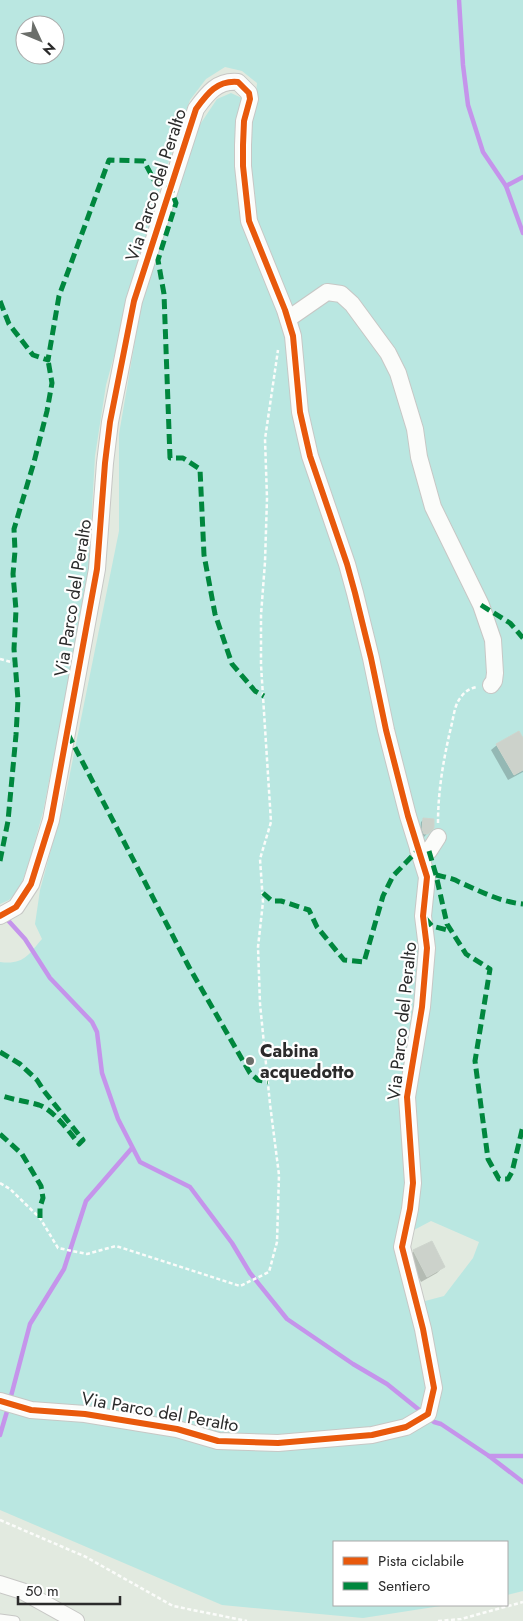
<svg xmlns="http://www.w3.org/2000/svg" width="523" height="1621" font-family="Jost,sans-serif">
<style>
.green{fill:#bae7e1;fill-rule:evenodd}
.shadow{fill:#0003}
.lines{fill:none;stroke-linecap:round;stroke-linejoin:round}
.stream{stroke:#c594eb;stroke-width:4.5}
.building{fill:#ccd2cb;stroke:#ced5cd}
.lane-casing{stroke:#c7c7c5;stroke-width:11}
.street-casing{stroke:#c7c7c5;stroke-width:18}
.path{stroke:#fbfcfa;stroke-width:2.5;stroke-dasharray:4 2.5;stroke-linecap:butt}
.lane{stroke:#fbfcfa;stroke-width:9}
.street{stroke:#fbfcfa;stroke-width:16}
.quiet{stroke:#00873e;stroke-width:5;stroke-dasharray:10 5;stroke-linecap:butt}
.cycleway-casing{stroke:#fff;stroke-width:9}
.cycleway{stroke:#e8590c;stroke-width:6}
.poi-dot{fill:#6b6e6a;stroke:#fff;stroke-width:2}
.labels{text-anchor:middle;stroke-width:4.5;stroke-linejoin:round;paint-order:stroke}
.street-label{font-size:18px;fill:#2b2b2b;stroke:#fff}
.poi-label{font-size:18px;font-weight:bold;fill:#2b2b2b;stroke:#fff;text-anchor:start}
</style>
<rect width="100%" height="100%" fill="#e2eae0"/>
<!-- green -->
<path class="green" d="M0 0H523V1591L507 1595V1542H334V1605H447L363 1618 222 1605 0 1510V962C24 965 28 955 42 939L35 924 40 890 65 798 119 531V434L142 300 199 126 217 99 231 93 255 104 257 83 242 71 225 67 206 79 190 100 163 178 106 385 95 456 88 581 43 812 30 859 20 888 9 900 0 904ZM25 25H55V55H25ZM431 1221 479 1242 473 1258 444 1296 410 1305 397 1239Z"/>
<!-- shadow -->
<g class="shadow">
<polygon points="523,741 523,772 508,780 491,750 497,745"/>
<polygon points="424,819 433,827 424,837 422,836 420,832 421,822"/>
<polygon points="414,1251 443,1267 437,1273 421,1282 408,1257"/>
</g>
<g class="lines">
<!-- stream -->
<g class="stream">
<polyline points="459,0 463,65 468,105 483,152 506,186 523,233"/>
<polyline points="506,186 523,177"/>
<polyline points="5,917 25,939 50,978 92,1022 97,1032 102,1073 118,1119 140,1162 190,1187 232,1243 250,1273 287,1319 353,1364 387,1384 423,1413"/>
<polyline points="10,1400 30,1324 64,1269 86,1201 132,1148"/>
<polyline points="429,1418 434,1422 441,1424 489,1456 523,1482"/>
<polyline points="0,1435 8,1408"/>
<polyline points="489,1456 523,1456"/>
</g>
</g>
<!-- building -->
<g class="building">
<polygon points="519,731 523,738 523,770 514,775 496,744"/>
<polygon points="423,818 434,819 434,828 428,834 424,834 422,829"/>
<polygon points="432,1241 445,1267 427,1277 413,1250"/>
</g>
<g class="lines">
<defs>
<polyline id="lane" points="0,1619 15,1621"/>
<g id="street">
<polyline points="288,319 327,292 341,294 352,304 388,353 398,373 415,429 419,457 433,507 481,605 493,640 495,673 494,681 491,685"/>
<polyline points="418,850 429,851 438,837"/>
<path d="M0 916 16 907 31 884 51 820 97 569 105 463 110 422 134 301 196 109C207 94 217 80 238 82L249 93 250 99 244 121 243 145V166L249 221 285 310 293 336 300 412 310 456 347 564 355 593 371 658 386 730 408 816 427 877 423 916 427 948 422 1007 407 1097 413 1183 410 1209 402 1247 423 1329 434 1388 428 1414 406 1427 372 1435 278 1443 218 1441 177 1429 85 1414 31 1410 0 1401"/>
<polyline points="0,1584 22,1591 76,1621"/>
</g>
</defs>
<!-- lane casing -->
<use href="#lane" class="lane-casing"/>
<!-- street casing -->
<use href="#street" class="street-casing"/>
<!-- path -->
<g class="path">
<polyline points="0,659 15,663"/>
<path d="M438 823C438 789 444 756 452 723 454 714 455 704 461 697 465 691 471 688 477 687"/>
<polyline points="0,1183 10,1189 40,1218 58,1248 87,1254 116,1246 240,1286 269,1272 277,1242 279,1175 270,1104 260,1004 258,947 263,902 260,859 271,822 261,665 261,615 265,562 267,498 265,439 278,350"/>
<polyline points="0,1520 86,1557 173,1606 247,1621"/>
<polyline points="438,1621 461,1619 523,1602"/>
</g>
<!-- lane -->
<use href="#lane" class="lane"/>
<!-- street -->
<use href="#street" class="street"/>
<!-- quiet -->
<g class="quiet">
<polyline points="0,301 9,324 33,355 48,360 59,296 109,160 144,161 154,180 170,187 176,203 158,260 164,294 170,458 183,458 200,469 204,555 215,614 232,664 255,691 264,696"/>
<polyline points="481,605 510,623 523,638"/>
<polyline points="68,734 189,967 250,1073 258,1080 268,1082"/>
<polyline points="429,851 436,875 447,924 466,954 490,969 475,1061 488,1159 499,1179 508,1179 512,1172 523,1126"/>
<polyline points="0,861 8,821 16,735 18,700 14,649 16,610 13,574 15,551 14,529 34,462 47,411 52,383 48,360"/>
<path d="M436 875C444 877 453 878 459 882 480 891 500 902 523 904"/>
<polyline points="263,893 272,901 281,901 309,910 317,927 344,960 364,962 383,896 393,876 418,850"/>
<polyline points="425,918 432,926 451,931"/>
<path d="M0 1052 20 1064 37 1080 44 1091 83 1140 79 1144C70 1133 54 1110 39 1105 26 1101 13 1100 0 1095"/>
<polyline points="0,1134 22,1154 41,1186 43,1198 40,1207 40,1218"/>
</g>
<defs>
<path id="cycleway" d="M0 916 16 907 31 884 51 820 97 569 105 463 110 422 134 301 196 109C207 94 217 80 238 82L249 93 250 99 244 121 243 145V166L249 221 285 310 293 336 300 412 310 456 347 564 355 593 371 658 386 730 408 816 427 877 423 916 427 948 422 1007 407 1097 413 1183 410 1209 402 1247 423 1329 434 1388 428 1414 406 1427 372 1435 278 1443 218 1441 177 1429 85 1414 31 1410 0 1401"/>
</defs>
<!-- cycleway casing -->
<use href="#cycleway" class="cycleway-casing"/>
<!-- cycleway -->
<use href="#cycleway" class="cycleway"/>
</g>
<!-- markers -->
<circle class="poi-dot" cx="250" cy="1061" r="5"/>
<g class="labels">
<!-- street labels -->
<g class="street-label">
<text transform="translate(156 185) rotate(-72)" y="6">Via Parco del Peralto</text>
<text transform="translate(73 598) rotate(-81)" y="6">Via Parco del Peralto</text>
<text transform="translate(402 1021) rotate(-84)" y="6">Via Parco del Peralto</text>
<text transform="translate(160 1412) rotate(10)" y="6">Via Parco del Peralto</text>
</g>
<!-- poi labels -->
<g class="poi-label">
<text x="260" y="1057">Cabina<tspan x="260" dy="21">acquedotto</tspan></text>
</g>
</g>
<!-- legend -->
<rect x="333" y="1541" width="175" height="65" fill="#ffffff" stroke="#aaaaaa"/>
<rect x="343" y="1557" width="25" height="8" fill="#e8590c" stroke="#aaaaaa"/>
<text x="378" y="1566" font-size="15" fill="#2b2b2b">Pista ciclabile</text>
<rect x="343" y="1582" width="25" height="8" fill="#00873e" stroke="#aaaaaa"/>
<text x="378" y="1591" font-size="15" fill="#2b2b2b">Sentiero</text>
<!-- north arrow -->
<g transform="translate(40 40) rotate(134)"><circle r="24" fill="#ffffff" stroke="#aaaaaa"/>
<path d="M0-4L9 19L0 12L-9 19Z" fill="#6b6e6a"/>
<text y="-8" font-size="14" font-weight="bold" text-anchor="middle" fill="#2b2b2b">N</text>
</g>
<!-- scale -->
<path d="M18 1596v8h102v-8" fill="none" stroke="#2b2b2b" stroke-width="2.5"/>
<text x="25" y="1596" font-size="15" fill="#2b2b2b" stroke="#ffffff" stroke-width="4" paint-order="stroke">50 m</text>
</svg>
